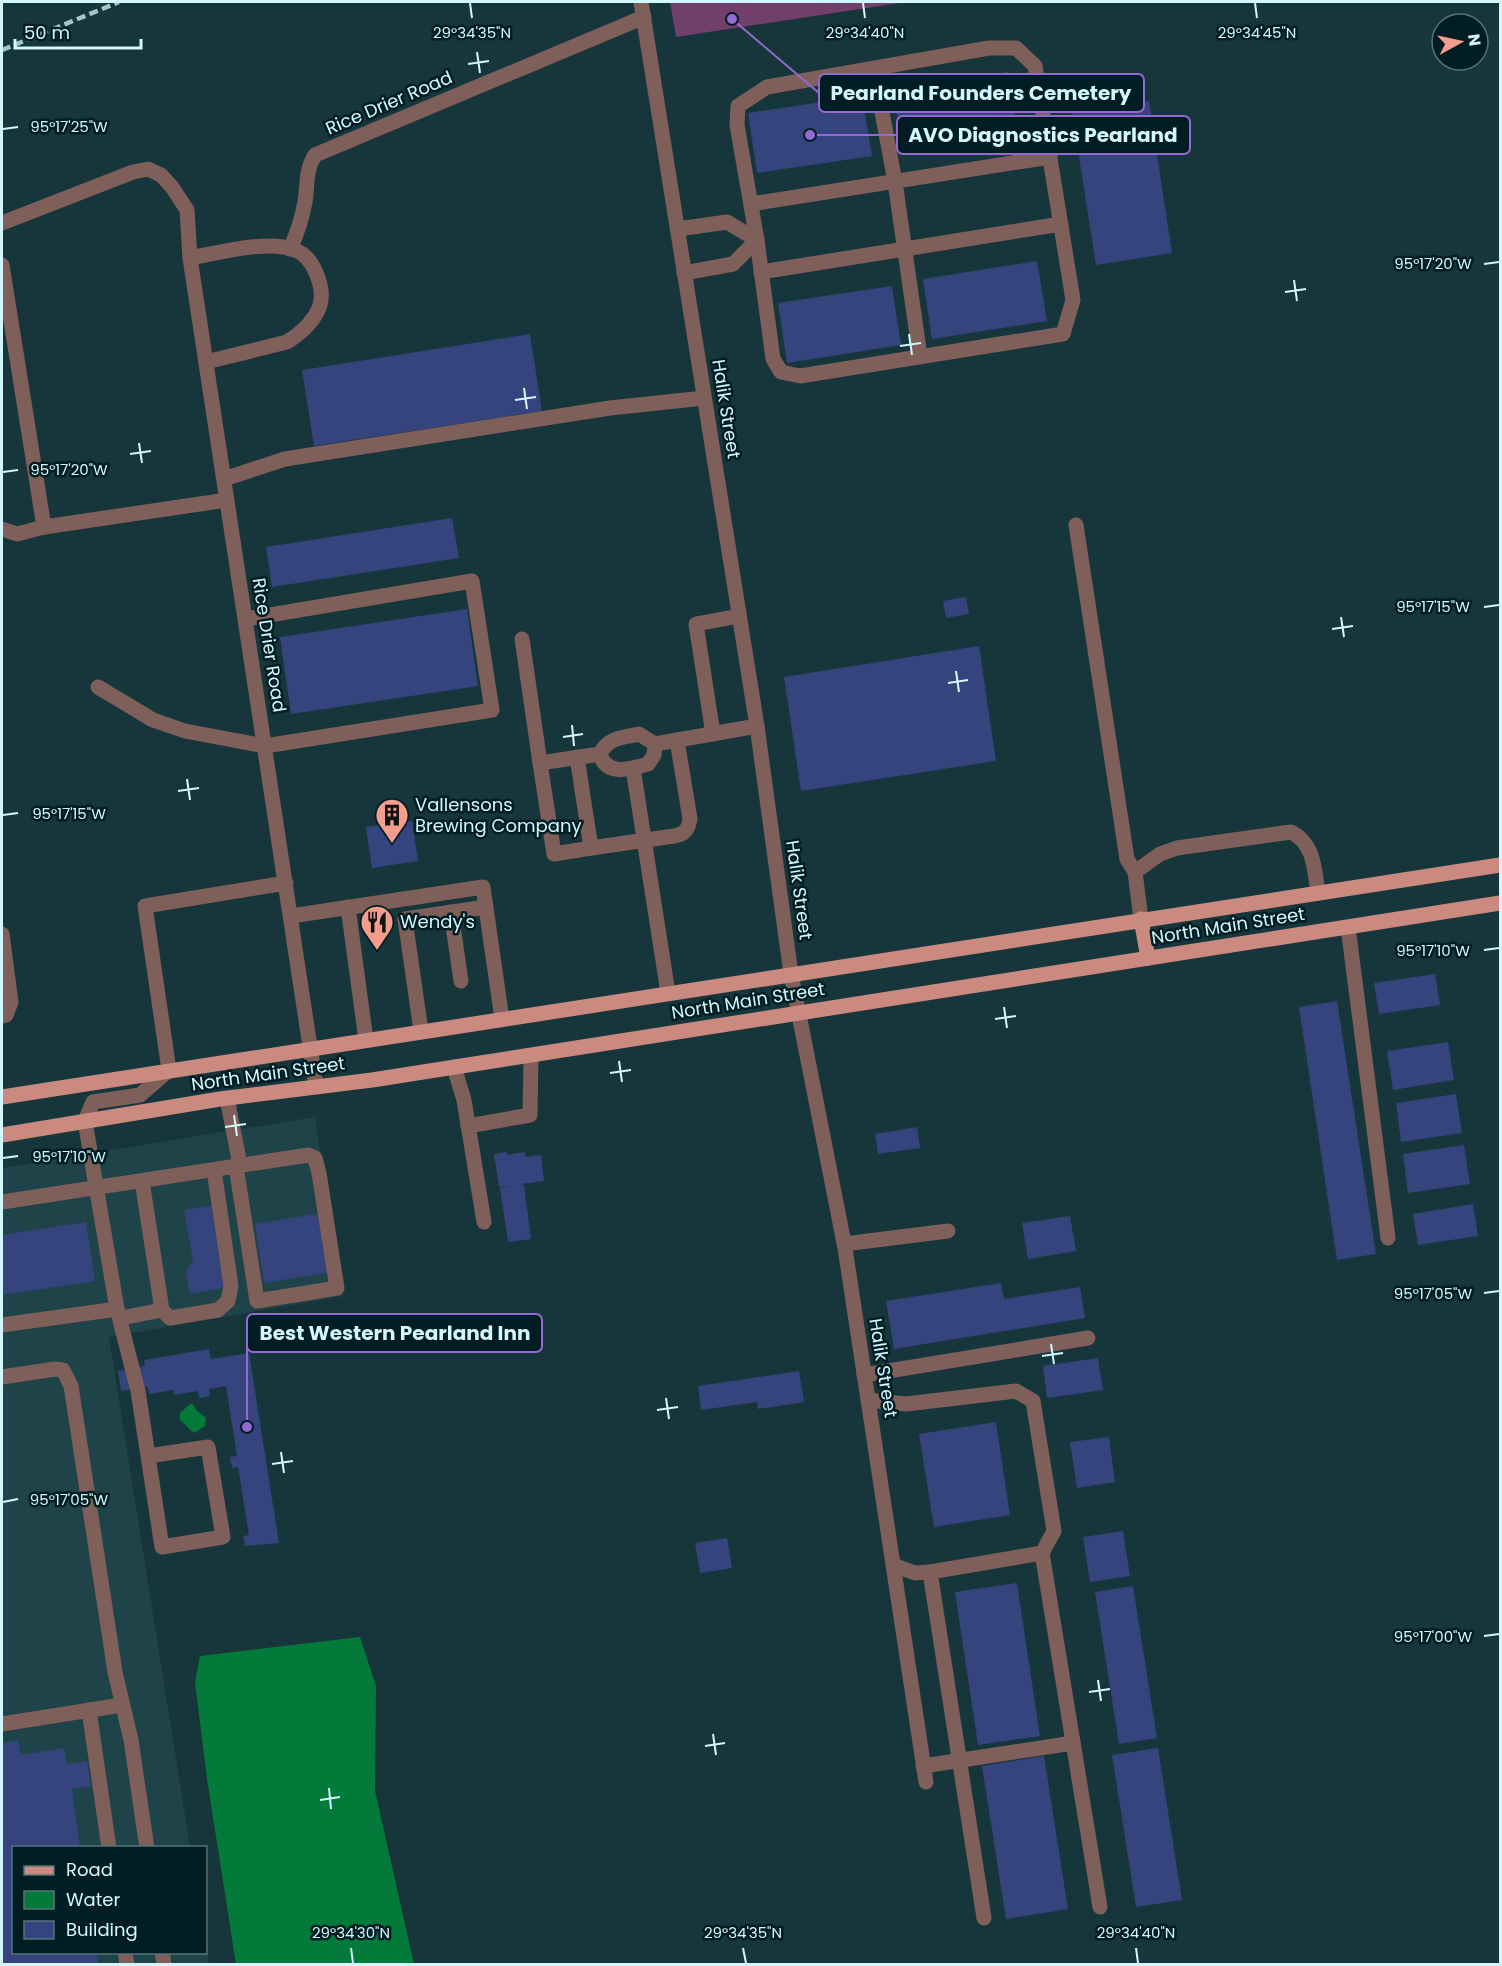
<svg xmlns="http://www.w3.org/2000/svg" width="1502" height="1966" font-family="Poppins,sans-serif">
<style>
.built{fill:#1e4349}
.green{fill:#70406b}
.water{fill:#037a39}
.building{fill:#35447c}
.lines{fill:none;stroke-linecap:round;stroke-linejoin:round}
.minor{stroke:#7f5f59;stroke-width:15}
.major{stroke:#cb8a7f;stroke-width:15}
.rail{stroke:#a3c6cd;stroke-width:4.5;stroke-dasharray:9 4.5;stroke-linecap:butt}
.ticks{fill:none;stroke:#d2f7fe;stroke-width:2}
.labels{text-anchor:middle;stroke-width:5;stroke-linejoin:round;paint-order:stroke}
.street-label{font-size:18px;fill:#d2f7fe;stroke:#001d23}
.poi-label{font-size:18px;fill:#d2f7fe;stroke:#001d23;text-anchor:start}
.ticks-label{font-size:15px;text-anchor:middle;fill:#d2f7fe;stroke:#001d23;stroke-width:5;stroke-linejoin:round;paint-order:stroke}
.leader{fill:none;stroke:#9569d2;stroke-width:2}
.callout-dot{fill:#9569d2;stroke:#001d23;stroke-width:2}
.callout{fill:#001d23;stroke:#9569d2;stroke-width:2}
.callout-label{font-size:20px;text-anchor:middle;font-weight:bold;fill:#d2f7fe}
</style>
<rect width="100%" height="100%" fill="#16363c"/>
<!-- built -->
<polygon class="built" points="315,1117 343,1296 109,1337 190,1847 14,1848 14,1952 206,1952 206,1942 209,1964 2,1964 2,1168"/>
<!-- green -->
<polygon class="green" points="670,2 906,2 676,37"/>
<!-- water -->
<g class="water">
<polygon points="190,1404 193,1404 196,1410 206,1418 205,1426 194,1433 180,1420 180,1413"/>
<polygon points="360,1637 376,1686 375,1791 414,1964 236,1964 207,1779 195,1682 200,1656"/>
</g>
<!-- building -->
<g class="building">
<polygon points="1008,72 1017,131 902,149 893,89"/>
<polygon points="862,96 872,156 757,173 748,113"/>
<polygon points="1149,101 1172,253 1096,265 1072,112"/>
<polygon points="1037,261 1047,321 932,339 923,279"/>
<polygon points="892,286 901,345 787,363 778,303"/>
<polygon points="530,334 542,411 314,446 302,370"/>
<polygon points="452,518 459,558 272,587 266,547"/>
<polygon points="966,597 969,614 946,618 943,601"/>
<polygon points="467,609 478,686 291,714 280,637"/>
<polygon points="979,646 996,761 801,791 784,677"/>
<polygon points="412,821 418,861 372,868 366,827"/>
<polygon points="1435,974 1440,1005 1379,1014 1374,983"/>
<polygon points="1337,1001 1376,1254 1337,1260 1299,1007"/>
<polygon points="1448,1042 1454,1080 1393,1090 1387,1051"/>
<polygon points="1456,1094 1462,1133 1401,1142 1396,1103"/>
<polygon points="917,1127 920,1148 878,1154 875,1134"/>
<polygon points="1464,1145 1470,1184 1408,1193 1403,1154"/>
<polygon points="507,1152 507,1155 525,1152 526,1157 541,1155 544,1181 520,1184 524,1185 531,1239 508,1242 500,1188 512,1186 499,1187 494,1154"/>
<polygon points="1473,1204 1478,1236 1418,1245 1413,1214"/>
<polygon points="211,1206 219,1254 224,1253 224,1288 190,1294 186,1272 193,1261 184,1210"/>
<polygon points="321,1213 330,1272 264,1283 255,1224"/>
<polygon points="1070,1216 1076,1251 1028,1259 1022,1223"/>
<polygon points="86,1222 95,1281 2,1295 2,1235"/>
<polygon points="1001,1283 1004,1299 1080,1287 1085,1318 894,1349 886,1301"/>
<polygon points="209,1349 211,1359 249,1353 279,1543 245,1546 243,1536 249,1535 238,1467 232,1468 230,1457 237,1456 226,1386 209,1389 210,1396 199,1398 198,1391 174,1395 174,1390 149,1394 148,1387 121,1391 118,1371 145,1366 144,1360"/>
<polygon points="1098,1358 1103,1390 1047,1398 1043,1366"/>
<polygon points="799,1371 804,1402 758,1409 757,1402 701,1410 698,1386"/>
<polygon points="996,1422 1010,1515 934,1527 919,1434"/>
<polygon points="1109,1437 1115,1482 1077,1488 1070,1442"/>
<polygon points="1123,1531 1130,1576 1090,1582 1083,1537"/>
<polygon points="727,1538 732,1568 700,1573 695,1543"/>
<polygon points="1017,1583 1040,1736 978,1745 955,1592"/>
<polygon points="1133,1586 1157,1738 1119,1744 1095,1592"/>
<polygon points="18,1740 21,1755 64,1748 67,1764 87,1761 91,1786 72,1789 80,1848 14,1848 14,1952 96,1952 98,1964 2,1964 2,1743"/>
<polygon points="1158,1748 1182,1900 1136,1907 1112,1755"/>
<polygon points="1044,1756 1068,1909 1006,1919 982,1766"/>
</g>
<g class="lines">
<!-- minor -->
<g class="minor">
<polyline points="641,2 757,726 791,974 845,1248 926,1782"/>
<polygon points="989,48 1016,48 1035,66 1073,300 1063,334 800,376 781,372 773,359 757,240 737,125 738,106 767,87"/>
<polyline points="874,69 895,182 920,356"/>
<polyline points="751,204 1050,157"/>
<polyline points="2,223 133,172 148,169 161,175 172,187 187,210 190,258 316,1086"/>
<polyline points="678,229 727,222 757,240"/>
<path d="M290 249C297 234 302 218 305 202 308 184 305 171 315 155L644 17"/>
<path d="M190 258C218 253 269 239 295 250 313 256 325 287 320 305 315 321 301 333 287 342L206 362"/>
<polyline points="2,265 44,527 227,500"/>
<polyline points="761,272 1061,224"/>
<polyline points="684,273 733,264 757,240"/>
<polyline points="224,479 285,459 610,408 704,398"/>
<polyline points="1076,525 1127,859 1135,872 1141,919"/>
<polyline points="2,529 17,534 44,527"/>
<polyline points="522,639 540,763 600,754"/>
<polyline points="98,687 153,720 185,731 265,746 492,710 472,581 246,619"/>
<path d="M639 734 655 744 654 755 648 764C631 769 606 777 600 754 608 737 623 738 639 734Z"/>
<polyline points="713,734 696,624 739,616"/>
<polyline points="655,744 757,726"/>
<path d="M577 757 591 848 674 836C685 834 688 830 690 819L677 740"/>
<polyline points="540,763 554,854 591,848"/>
<polyline points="633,768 668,993"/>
<path d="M1135 872 1160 854 1177 848 1291 832C1315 844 1314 869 1318 893"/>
<polyline points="348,907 366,1040"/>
<polyline points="451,912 461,981"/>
<polyline points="291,916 483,887 502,1019"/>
<polyline points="1348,927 1388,1238"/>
<polyline points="2,934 11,1002 6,1015 2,1016"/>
<polyline points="421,1031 405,919 486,907"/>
<polyline points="454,1067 464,1100 484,1222"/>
<polyline points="227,1098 240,1165"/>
<polyline points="468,1126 530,1115 531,1056"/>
<polyline points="142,1181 162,1310 170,1318 218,1310 228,1301 231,1286 214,1170"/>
<polyline points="2,1202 308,1155 315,1158 319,1173 337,1288 257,1301 236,1166"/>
<polyline points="844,1244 948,1231"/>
<polyline points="121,1318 162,1310"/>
<polyline points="2,1325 117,1309"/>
<polyline points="864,1375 1088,1338"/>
<polyline points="2,1377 55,1369 63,1370 71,1386 115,1672 131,1740 147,1848"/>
<polyline points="868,1400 906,1404 1016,1391 1033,1401 1054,1531 1042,1553"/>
<polyline points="148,1456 208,1447 223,1537 162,1547 138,1391 117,1309 85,1121 93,1102 140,1095 169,1070 145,906 286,883"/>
<polyline points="893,1565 915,1573 930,1572"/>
<polyline points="89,1710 109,1848"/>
<polyline points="2,1724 122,1705"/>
<polyline points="923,1766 1073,1743"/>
<polyline points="984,1918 930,1572 1042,1553 1100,1907"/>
<polyline points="125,1952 127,1964"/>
<polyline points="162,1952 164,1964"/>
</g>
<!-- major -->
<g class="major">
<polyline points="1141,919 1148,958"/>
<polyline points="2,1097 1500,865"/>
<polyline points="2,1135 220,1099 372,1080 1500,903"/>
</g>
<!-- rail -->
<polyline class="rail" points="2,50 119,2"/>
</g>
<!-- ticks -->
<path class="ticks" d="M470 3 472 18M863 3 865 18M1255 3 1257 18M477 52 480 73M468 64 489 61M3 129 18 127M1484 264 1499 262M1294 280 1297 301M1285 292 1306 289M909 334 912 355M900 346 921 343M524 388 527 409M515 400 536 397M139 443 142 463M130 454 151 451M3 472 18 470M1484 607 1499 605M1341 617 1344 637M1332 629 1353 626M956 671 959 692M948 683 968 680M572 725 574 746M563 737 583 734M187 779 190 800M178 791 199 788M3 815 18 813M1484 950 1499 948M1004 1007 1007 1028M995 1019 1016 1016M619 1061 622 1082M610 1073 631 1070M234 1115 237 1136M225 1127 246 1124M3 1158 18 1156M1484 1293 1499 1291M1051 1344 1054 1364M1042 1356 1063 1353M666 1398 669 1419M657 1410 678 1407M281 1452 284 1473M272 1464 293 1461M3 1502 18 1499M1484 1636 1499 1634M1098 1680 1101 1701M1089 1692 1110 1689M713 1734 716 1755M705 1746 725 1743M329 1788 331 1809M320 1800 340 1797M351 1948 353 1963M743 1948 746 1963M1136 1948 1138 1963"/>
<!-- icons -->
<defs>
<symbol id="building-pin" viewBox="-11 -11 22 30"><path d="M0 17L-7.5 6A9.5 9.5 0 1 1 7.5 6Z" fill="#f49d8d" stroke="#001d23"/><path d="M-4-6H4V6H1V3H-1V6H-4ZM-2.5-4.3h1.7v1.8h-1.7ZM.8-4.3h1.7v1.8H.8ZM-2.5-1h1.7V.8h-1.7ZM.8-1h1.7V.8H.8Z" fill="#111"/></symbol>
<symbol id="restaurant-pin" viewBox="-11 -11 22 30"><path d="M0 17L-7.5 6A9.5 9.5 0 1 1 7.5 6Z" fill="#f49d8d" stroke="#001d23"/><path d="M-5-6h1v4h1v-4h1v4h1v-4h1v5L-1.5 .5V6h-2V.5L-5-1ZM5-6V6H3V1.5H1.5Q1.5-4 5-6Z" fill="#111"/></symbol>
</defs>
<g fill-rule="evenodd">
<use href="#building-pin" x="373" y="796" width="38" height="52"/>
<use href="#restaurant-pin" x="358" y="903" width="38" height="52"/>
</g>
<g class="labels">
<!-- street labels -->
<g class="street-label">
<text transform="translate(389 103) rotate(-23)" y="6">Rice Drier Road</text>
<text transform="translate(726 409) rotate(81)" y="6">Halik Street</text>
<text transform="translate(269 645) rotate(81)" y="6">Rice Drier Road</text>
<text transform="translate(799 890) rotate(82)" y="6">Halik Street</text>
<text transform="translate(1228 926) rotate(-9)" y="6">North Main Street</text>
<text transform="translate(748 1001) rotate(-9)" y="6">North Main Street</text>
<text transform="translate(268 1074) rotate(-8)" y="6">North Main Street</text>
<text transform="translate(883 1368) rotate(81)" y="6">Halik Street</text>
</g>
<!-- poi labels -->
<g class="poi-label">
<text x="415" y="811">Vallensons<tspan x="415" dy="21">Brewing Company</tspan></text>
<text x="400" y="928">Wendy's</text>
</g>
</g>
<g class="ticks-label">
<text x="472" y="38">29°34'35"N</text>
<text x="865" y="38">29°34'40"N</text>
<text x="1257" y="38">29°34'45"N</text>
<text x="69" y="132">95°17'25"W</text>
<text x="1433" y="269">95°17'20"W</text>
<text x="69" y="475">95°17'20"W</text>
<text x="1433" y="612">95°17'15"W</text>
<text x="69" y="819">95°17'15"W</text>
<text x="1433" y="956">95°17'10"W</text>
<text x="69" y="1162">95°17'10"W</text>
<text x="1433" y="1299">95°17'05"W</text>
<text x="69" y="1505">95°17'05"W</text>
<text x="1433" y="1642">95°17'00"W</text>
<text x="351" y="1938">29°34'30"N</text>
<text x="743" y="1938">29°34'35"N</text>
<text x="1136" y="1938">29°34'40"N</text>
</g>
<!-- callouts -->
<path class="leader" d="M732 19L819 93M810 135L897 135M247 1427L247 1333"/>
<g class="callout-dot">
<circle cx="732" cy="19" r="6"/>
<circle cx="810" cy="135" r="6"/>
<circle cx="247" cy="1427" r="6"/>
</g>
<g class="callout">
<rect x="819" y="74" width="325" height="38" rx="6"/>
<rect x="897" y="116" width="293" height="38" rx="6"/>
<rect x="247" y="1314" width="295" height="38" rx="6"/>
</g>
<g class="callout-label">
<text x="981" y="100">Pearland Founders Cemetery</text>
<text x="1043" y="142">AVO Diagnostics Pearland</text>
<text x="395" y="1340">Best Western Pearland Inn</text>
</g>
<!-- border -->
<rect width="1502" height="1966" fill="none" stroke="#d2f7fe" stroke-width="6"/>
<!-- legend -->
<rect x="12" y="1846" width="195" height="108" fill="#001d23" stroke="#54747b" stroke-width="1.5"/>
<rect x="24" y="1866" width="30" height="9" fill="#cb8a7f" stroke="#54747b" stroke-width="1.5"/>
<text x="66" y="1876" font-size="18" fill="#d2f7fe">Road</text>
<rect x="24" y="1891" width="30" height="18" fill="#037a39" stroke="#54747b" stroke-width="1.5"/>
<text x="66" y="1906" font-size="18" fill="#d2f7fe">Water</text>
<rect x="24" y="1921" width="30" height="18" fill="#35447c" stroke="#54747b" stroke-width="1.5"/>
<text x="66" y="1936" font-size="18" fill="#d2f7fe">Building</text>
<!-- north arrow -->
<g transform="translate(1460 42) rotate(82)"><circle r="28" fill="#001d23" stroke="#54747b" stroke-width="1.5"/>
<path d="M0-4.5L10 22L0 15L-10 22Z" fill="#f49d8d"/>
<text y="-9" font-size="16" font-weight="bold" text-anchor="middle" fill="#d2f7fe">N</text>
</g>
<!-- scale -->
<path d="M15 39v9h126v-9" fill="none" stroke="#d2f7fe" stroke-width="3"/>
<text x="24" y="39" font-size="18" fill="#d2f7fe" stroke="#001d23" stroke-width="4.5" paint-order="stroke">50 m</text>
</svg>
